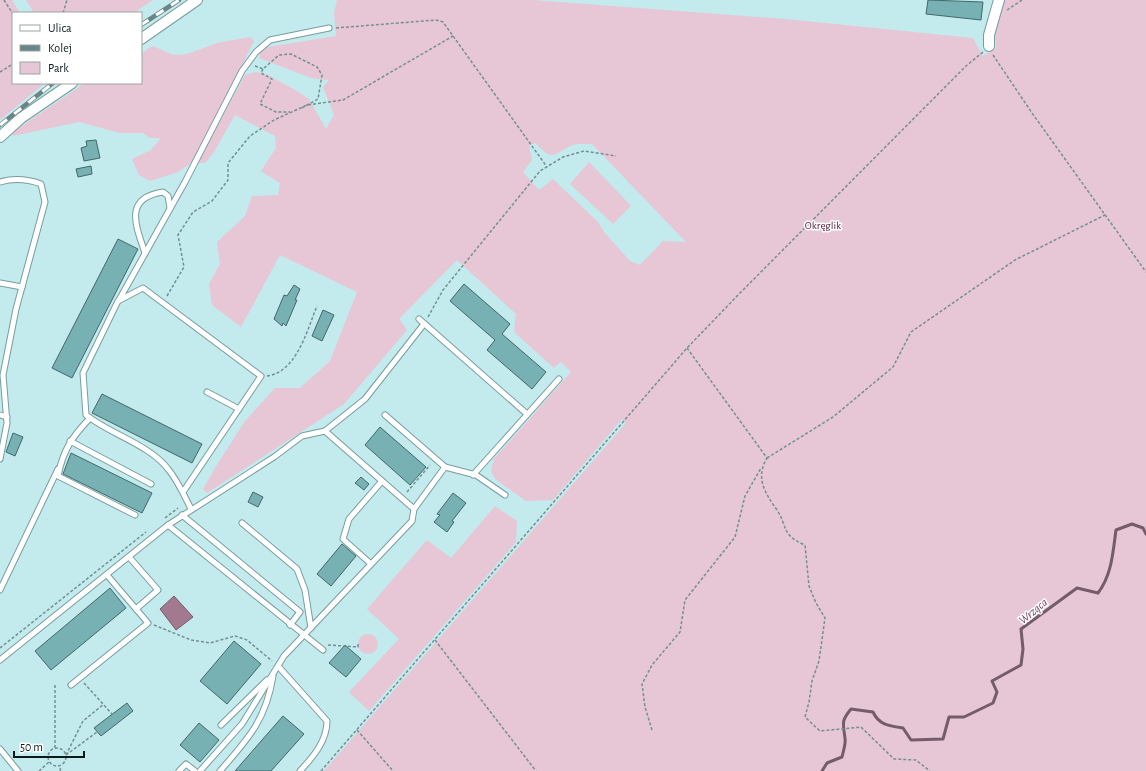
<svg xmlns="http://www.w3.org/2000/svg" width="1146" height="771" font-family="'Alegreya Sans',sans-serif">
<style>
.green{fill:#e7c6d6;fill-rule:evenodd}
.water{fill:#a2798e;stroke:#745c6b}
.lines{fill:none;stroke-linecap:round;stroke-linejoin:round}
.stream{stroke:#745c6b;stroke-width:3}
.building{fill:#78b1b4;stroke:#436769}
.lane-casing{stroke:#789d9f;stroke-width:7}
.street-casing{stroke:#789d9f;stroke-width:12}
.path{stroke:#738f91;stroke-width:1.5;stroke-dasharray:3 2;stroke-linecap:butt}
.lane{stroke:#fff;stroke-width:5}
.street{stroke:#fff;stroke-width:10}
.rail-casing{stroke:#698586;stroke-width:4.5}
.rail{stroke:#fff;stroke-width:3;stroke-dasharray:9;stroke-linecap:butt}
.labels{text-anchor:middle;stroke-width:3;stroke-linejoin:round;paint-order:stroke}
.park-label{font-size:11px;fill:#511b3b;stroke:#fff}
.water-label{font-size:12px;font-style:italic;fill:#723959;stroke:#fff}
</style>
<rect width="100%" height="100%" fill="#c3eaec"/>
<!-- green -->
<g class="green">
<polygon points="0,0 12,0 20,13 13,13 13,83 45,83 0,120"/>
<polygon points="26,0 153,0 134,13 34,13"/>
<path d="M337 0H533L785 19 973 38 983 56 996 48 995 30 1001 0H1146V771H324L626 423 622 419 553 500 526 501 495 479 491 471 494 459 571 372 561 362 554 368 514 332 516 314 457 260 399 319 407 330 344 404 207 493 203 489 218 463 245 421 275 388H300L330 361 357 292 280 255 241 327 212 305 209 284 220 264 217 242 245 216 252 196 278 195 280 183 261 171 276 148 275 136 235 115 214 152 205 163H197L245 75 256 72 268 75 297 91 309 99 326 129 334 115 323 87 329 80 311 78 259 58 261 48 336 36 334 13ZM535 143C556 164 552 153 573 145 578 143 586 144 592 144L686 242 663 241 640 265 630 261 604 232 598 222 553 179 539 190 523 172 532 160 529 146Z"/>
<polygon points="250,37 254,41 195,160 178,172 150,181 139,175 132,159 151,150 161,138 150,138 143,133 120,133 79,122 13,136 13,132 85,83 141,83 141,55 147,49 153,46 173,55 187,54 217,43"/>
<polygon points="589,162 631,206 613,224 570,184"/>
<polygon points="495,506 517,521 516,542 369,711 349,692 399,639 367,609 427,540 451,558"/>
<circle cx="368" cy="644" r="10"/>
</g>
<!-- water -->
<polygon class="water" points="174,596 193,617 176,630 160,609"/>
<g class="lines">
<!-- stream -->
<path class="stream" d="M822 771 827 763 842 757C843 752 846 744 845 738 843 723 841 721 851 709L873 712C879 725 889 726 903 728L911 740 943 739 949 717H964L993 703 997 692 992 681 1021 665 1023 649 1021 629 1077 588 1098 593C1112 575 1113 551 1116 530L1132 524 1143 528 1146 534"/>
</g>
<!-- building -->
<g class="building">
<polygon points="928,0 983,2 981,20 926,14"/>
<polygon points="96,140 100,158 84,161 81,148 87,146 86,141"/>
<polygon points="91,166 92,174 78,177 76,169"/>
<polygon points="118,239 138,249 72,378 52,368"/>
<polygon points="464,284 510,324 502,334 546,372 532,389 487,350 495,340 450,301"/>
<polygon points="294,285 300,289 295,300 297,300 286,326 283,323 282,326 274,319 284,295 287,296"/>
<polygon points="323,310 334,315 322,341 312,336"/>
<polygon points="102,394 202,444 192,463 92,413"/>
<polygon points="380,427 426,467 410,485 365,445"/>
<polygon points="13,433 23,437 15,456 6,452"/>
<polygon points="71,453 152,493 142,513 63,474"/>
<polygon points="361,477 369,484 364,490 355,483"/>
<polygon points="253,492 263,497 258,507 248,502"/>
<polygon points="453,493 466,503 452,521 454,522 447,532 434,522 440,515 437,514"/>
<polygon points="342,544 356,556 331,586 317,574"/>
<polygon points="110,588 126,608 51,670 35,651"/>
<polygon points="234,641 261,664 227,704 200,681"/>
<polygon points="345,645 361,659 346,677 329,663"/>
<polygon points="127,703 133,711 101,736 94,728"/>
<polygon points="283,716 304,734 271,771 235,771"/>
<polygon points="199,723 219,740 200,762 180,745"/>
</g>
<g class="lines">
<defs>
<g id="lane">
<path d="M0 182C14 178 27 179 41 184L45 202 16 309 3 375 7 423 0 459"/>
<path d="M145 253C136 226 123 198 163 192L168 196 170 208"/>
<polyline points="0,283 22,287"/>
<polyline points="119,300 185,182 242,71 256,52 270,40 329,28"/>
<polyline points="419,319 527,414"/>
<polyline points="207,392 239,409"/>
<polyline points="0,415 7,417"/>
<polyline points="385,415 445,467 414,509"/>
<path d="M90 418C72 437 63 450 58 476L135 515"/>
<polyline points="325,431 365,399 424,324"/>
<polyline points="70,441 151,484"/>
<polyline points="445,467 476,475 505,495"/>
<polyline points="473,475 559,379"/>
<path d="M183 492 261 376 143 288 118 301 83 373 86 415C110 434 150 445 168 469 178 481 184 495 191 509"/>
<polyline points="182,515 300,612 290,625"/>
<polyline points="242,523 297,569 305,590 311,628"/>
<polyline points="168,525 323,650"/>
<polyline points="129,557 158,590 136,609"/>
<polyline points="371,564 343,539 349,519 382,481"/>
<polyline points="0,590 58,469"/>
<polyline points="0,660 168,525 274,457 302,436 325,431 414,509 412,521 284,656 242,724 200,771"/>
<path d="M278 666 327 721C327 741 313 757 300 771"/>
<polyline points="71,685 148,623 107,575"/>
<polyline points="221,725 267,680"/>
<polyline points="0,749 18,771"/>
<polyline points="179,771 186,764 195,771"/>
<path d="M220 771C248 739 266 720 273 676"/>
</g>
<g id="street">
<polyline points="141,39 197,0"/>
<polyline points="989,46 989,35 999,0"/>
<polyline points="0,137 21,118 72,83"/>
</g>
</defs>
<!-- lane casing -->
<use href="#lane" class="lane-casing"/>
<!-- street casing -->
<use href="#street" class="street-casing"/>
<!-- path -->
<g class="path">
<polyline points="4,0 13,14"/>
<polyline points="1007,10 1022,0"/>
<polyline points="63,13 67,0"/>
<polyline points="336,28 436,20 443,22 547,167"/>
<polyline points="993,55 1032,113 1146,272"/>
<polyline points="255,66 263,69 279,55 291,54 317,67 322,75 318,99 300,109"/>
<polyline points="263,69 261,73 272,79 260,104 276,112 290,112"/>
<polyline points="0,72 13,64"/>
<polyline points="167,296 184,267 178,235 193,212 212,201 228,180 228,163 250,136 274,120 307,105 343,100 453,36"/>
<polyline points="428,317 443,290 540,171 563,157 584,151 616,156"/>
<path d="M687 348 767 458C755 478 765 493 777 510 788 527 781 535 805 545L809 586 816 603 825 618 819 661 812 681 809 702 805 717 820 731 861 727 894 759 916 760 930 771"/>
<path d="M267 376C297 372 307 330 317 306"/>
<polyline points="767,458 833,417 893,367 911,332 1015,260 1105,215"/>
<polyline points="407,492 430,465"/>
<polyline points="165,518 178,508"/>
<polyline points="154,625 191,640 210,643 235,636 247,640 272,661"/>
<polyline points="435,640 536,771"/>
<polyline points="328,645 358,647 358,643"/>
<polyline points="0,648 146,532"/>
<polyline points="84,683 112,714"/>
<polyline points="357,730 393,771"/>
<polyline points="652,730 645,707 642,684 652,665 680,632 685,600 735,537 745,496 761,468"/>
<circle cx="57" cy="757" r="9"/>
<polyline points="55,748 55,684"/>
<polyline points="66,755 83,721 104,704"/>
<polyline points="66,755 97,732"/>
<polyline points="39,771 49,762"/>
<polyline points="60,771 61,766"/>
<polyline points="321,771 687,348 739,294 966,66 983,52"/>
</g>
<!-- lane -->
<use href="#lane" class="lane"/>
<!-- street -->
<use href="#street" class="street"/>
<defs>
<g id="rail">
<polyline points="141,25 179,0"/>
<polyline points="0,125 53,83"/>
</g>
</defs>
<!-- rail casing -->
<use href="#rail" class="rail-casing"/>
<!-- rail -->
<use href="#rail" class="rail"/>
</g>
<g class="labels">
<!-- park labels -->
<g class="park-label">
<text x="823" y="229">Okręglik</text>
</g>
<!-- water labels -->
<g class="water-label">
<text transform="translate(1033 611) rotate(-39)" y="4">Wrząca</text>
</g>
</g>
<!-- legend -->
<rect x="12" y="12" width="130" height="72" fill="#ffffff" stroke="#9da3a3"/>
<rect x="20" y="25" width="20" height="6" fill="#ffffff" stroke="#9da3a3"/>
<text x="48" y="32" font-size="12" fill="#0a191a">Ulica</text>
<rect x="20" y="45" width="20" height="6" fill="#698586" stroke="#9da3a3"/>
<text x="48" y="52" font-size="12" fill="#0a191a">Kolej</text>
<rect x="20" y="62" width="20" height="12" fill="#e7c6d6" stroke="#9da3a3"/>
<text x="48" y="72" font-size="12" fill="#0a191a">Park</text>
<!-- scale -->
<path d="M14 751v6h70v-6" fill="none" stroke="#0a191a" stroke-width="2"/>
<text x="20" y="751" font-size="12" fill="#0a191a" stroke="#ffffff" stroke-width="3" paint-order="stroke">50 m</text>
</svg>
